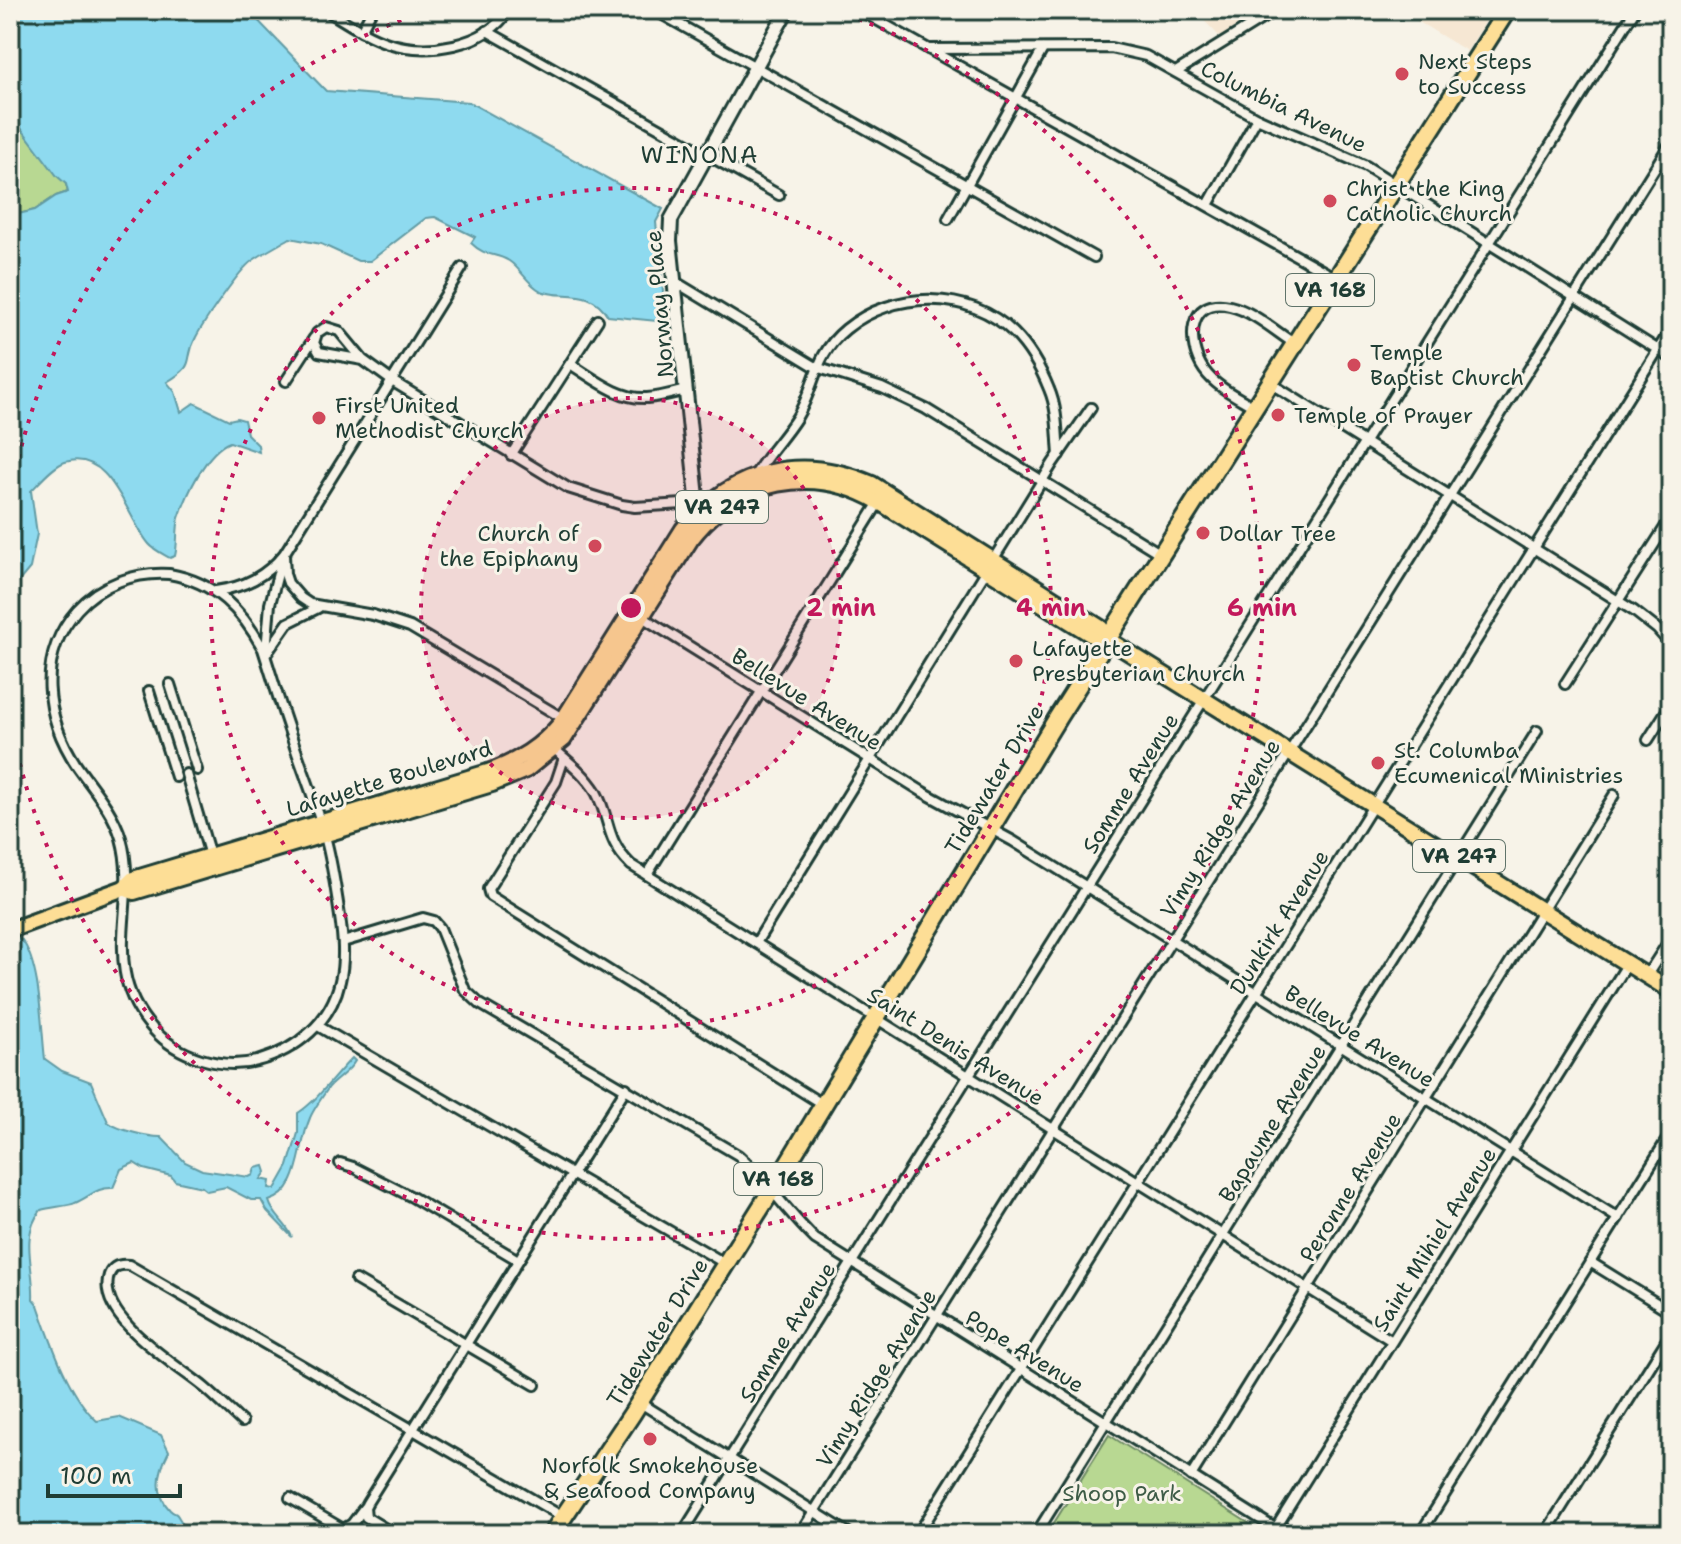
<svg xmlns="http://www.w3.org/2000/svg" width="1681" height="1544" font-family="'Shantell Sans',sans-serif">
<style>
.built{fill:#f6e7d3}
.green{fill:#b8d892;stroke:#6c8a63;stroke-width:2}
.water{fill:#8edaef;stroke:#629ba4;stroke-width:2}
.lines{fill:none;stroke-linecap:round;stroke-linejoin:round}
.street-casing{stroke:#1f3d34;stroke-width:14}
.secondary-casing{stroke:#1f3d34;stroke-width:18}
.primary-casing{stroke:#1f3d34;stroke-width:20}
.highway-casing{stroke:#1f3d34;stroke-width:22}
.street{stroke:#f7f3e8;stroke-width:8}
.secondary{stroke:#f7f3e8;stroke-width:12}
.primary{stroke:#fdde96;stroke-width:14}
.highway{stroke:#fdde96;stroke-width:16}
.ring{fill:none;stroke:#c2185b;stroke-width:4;stroke-dasharray:4 8}
.poi-dot{fill:#d1495b;stroke:#f7f3e8;stroke-width:3}
.labels{text-anchor:middle;stroke-width:6;stroke-linejoin:round;paint-order:stroke}
.shield{fill:#f7f3e8;stroke:#60746a;stroke-width:2}
.shield-label{font-size:20px;font-weight:bold;fill:#1f3d34}
.poi-label{font-size:22px;fill:#1f3d34;stroke:#f7f3e8;text-anchor:start}
.street-label{font-size:22px;fill:#1f3d34;stroke:#f7f3e8}
.park-label{font-size:22px;fill:#3e5c47;stroke:#f7f3e8}
.neighbourhood-label{font-size:24px;letter-spacing:2px;fill:#1f3d34;stroke:#f7f3e8}
.centre{fill:#c2185b;stroke:#f7f3e8;stroke-width:4}
.ring-label{font-size:24px;text-anchor:middle;font-weight:bold;fill:#c2185b;stroke:#f7f3e8;stroke-width:6;stroke-linejoin:round;paint-order:stroke}
</style>
<rect width="100%" height="100%" fill="#f7f3e8"/>
<filter id="ink" filterUnits="userSpaceOnUse"><feTurbulence type="fractalNoise" baseFrequency=".0125" numOctaves="2"/><feDisplacementMap in="SourceGraphic" scale="16" xChannelSelector="R" yChannelSelector="G"/><feConvolveMatrix kernelMatrix="1 2 1 2 8 2 1 2 1" color-interpolation-filters="sRGB"/></filter>
<g filter="url(#ink)">
<!-- built -->
<g class="built">
<polygon points="1194,10 1268,10 1220,37"/>
<polygon points="1399,10 1493,10 1467,51"/>
</g>
<!-- green -->
<g class="green">
<polygon points="10,100 21,128 66,184 68,192 56,196 35,210 10,216"/>
<polygon points="1109,1435 1261,1531 1259,1534 1047,1534"/>
</g>
<!-- water -->
<g class="water">
<path d="M10 10H248L326 91 469 102 663 209 656 222 666 322 608 316C590 286 564 300 541 291 528 285 521 269 509 261 495 252 486 258 471 243L475 237 435 217 426 218 370 261H358L321 244 290 238C277 246 263 253 252 261 239 270 204 322 196 337 182 364 199 362 167 382L175 392 181 412 194 403 229 420 237 418 244 420 247 434 258 445 259 452 230 442C206 451 187 494 179 518 176 531 178 544 175 556L170 558C163 554 154 550 149 544 127 519 111 448 65 462 53 466 40 482 31 491L37 534 30 568 10 592V216L35 210 56 196 68 192 66 184 57 176 21 128 10 100Z"/>
<path d="M10 937 22 940C41 966 41 1027 45 1059L62 1071 91 1082 108 1122C118 1130 148 1137 161 1137L185 1162 202 1170 249 1177 253 1175 255 1168 264 1166 266 1172 261 1179 270 1181 269 1188 275 1189 288 1166 298 1133V1113C318 1100 334 1076 352 1058L355 1061C349 1072 337 1078 329 1087 323 1096 313 1110 310 1118 297 1148 302 1191 269 1201 273 1216 287 1223 292 1237L267 1211 261 1200H251L226 1187 207 1191 202 1187 175 1181 171 1176 144 1169 134 1163 121 1169 113 1188C96 1187 90 1197 75 1203 70 1206 51 1207 41 1210 19 1237 35 1269 33 1299L38 1305C51 1342 68 1395 97 1421L119 1417 161 1435 169 1451C159 1470 153 1492 170 1510 176 1516 175 1510 179 1518 183 1524 184 1528 189 1534H28L10 1516Z"/>
</g>
<g class="lines">
<defs>
<g id="street">
<path d="M326 10C346 22 366 36 388 43 427 55 485 47 509 10"/>
<polyline points="654,10 1094,257"/>
<polyline points="859,10 1336,278"/>
<polyline points="361,31 372,10"/>
<polyline points="487,31 779,195"/>
<polyline points="928,49 1111,48 1146,56 1257,118 1366,166 1671,358"/>
<polyline points="1176,72 1276,10"/>
<polyline points="1208,205 1257,118"/>
<polyline points="948,219 1043,49"/>
<polyline points="674,281 816,367 882,388 926,409 1161,554"/>
<polyline points="363,360 339,331 326,327 317,333 314,343 319,352 363,360 392,381 568,488 622,505 635,507 683,504 699,511"/>
<path d="M570 364C592 377 619 400 647 398 660 397 674 393 686 390"/>
<polyline points="286,381 314,338"/>
<polyline points="1270,383 1634,611 1657,629 1671,645"/>
<path d="M1254 407C1236 396 1216 387 1204 370 1186 344 1187 296 1230 306 1253 311 1276 332 1295 344"/>
<polyline points="511,455 598,320"/>
<path d="M754 477C766 455 784 438 797 417 817 384 813 356 846 329 894 290 969 289 1014 333 1029 348 1041 369 1049 389 1058 410 1057 433 1059 455"/>
<polyline points="284,555 285,574 288,583 301,598 310,604 373,615 410,627 564,719"/>
<path d="M169 574C215 582 242 610 263 649 273 680 282 711 293 741 304 775 319 809 327 844 332 864 335 884 338 903 342 929 346 956 340 981 331 1022 297 1050 257 1061 221 1070 178 1057 153 1029 97 967 140 904 121 838 113 811 93 789 77 766 45 718 36 657 77 610 100 584 135 572 169 574Z"/>
<path d="M216 591C245 587 266 576 284 554L462 268"/>
<polyline points="639,615 923,792 1013,841 1618,1218"/>
<polyline points="266,651 270,604 281,562"/>
<polyline points="267,653 288,623 318,608"/>
<polyline points="170,684 197,770"/>
<polyline points="1565,684 1671,518"/>
<polyline points="149,691 176,777"/>
<polyline points="1648,740 1671,704"/>
<path d="M552 747C568 761 585 774 596 792 611 820 605 840 631 865L1392 1341"/>
<polyline points="564,758 556,782 488,889 490,896 822,1104"/>
<polyline points="186,774 211,859"/>
<polyline points="647,875 881,499"/>
<path d="M343 942 423 918 434 921 440 928 465 990 480 1004 738 1155C767 1181 787 1212 815 1239L1284 1534"/>
<polyline points="756,943 1053,463 1091,408"/>
<polyline points="1647,975 1671,938"/>
<polyline points="318,1026 726,1264"/>
<polyline points="340,1163 353,1167 412,1197 518,1260"/>
<polyline points="1590,1262 1671,1312"/>
<polyline points="356,1280 535,1385"/>
<polyline points="639,1402 850,1534"/>
<path d="M242 1422C230 1411 218 1399 205 1388 178 1365 95 1318 109 1275 113 1265 121 1264 129 1265L563 1517"/>
<polyline points="1191,1476 1614,795"/>
<polyline points="290,1498 343,1529 352,1524 364,1508"/>
<polyline points="394,1534 366,1517 365,1507 367,1503 626,1088"/>
<polyline points="682,1534 1635,10"/>
<polyline points="800,1534 1671,142"/>
<polyline points="918,1534 1671,329"/>
<polyline points="1036,1534 1537,731"/>
<polyline points="1272,1534 1628,963"/>
<polyline points="1420,1534 1671,1133"/>
<polyline points="1545,1534 1671,1333"/>
<polyline points="1666,1534 1671,1526"/>
</g>
<polyline id="secondary" points="699,516 670,241 671,220 787,10"/>
<g id="primary">
<path d="M124 888 134 892 492 784 526 770 564 739 691 539C737 479 814 464 879 502L1095 637 1107 639 1671 991"/>
<path d="M10 930 124 888 133 879 488 772C518 761 541 747 561 723L683 529C734 469 800 453 872 484L1101 628 1107 639"/>
</g>
<polyline id="highway" points="552,1534 632,1414 773,1188 1058,717 1507,10"/>
</defs>
<!-- street casing -->
<use href="#street" class="street-casing"/>
<!-- secondary casing -->
<use href="#secondary" class="secondary-casing"/>
<!-- primary casing -->
<use href="#primary" class="primary-casing"/>
<!-- highway casing -->
<use href="#highway" class="highway-casing"/>
<!-- street -->
<use href="#street" class="street"/>
<!-- secondary -->
<use href="#secondary" class="secondary"/>
<!-- primary -->
<use href="#primary" class="primary"/>
<!-- highway -->
<use href="#highway" class="highway"/>
</g>
</g>
<!-- distance rings -->
<circle cx="631" cy="608" r="210" fill="#c2185b" fill-opacity=".12"/>
<g class="ring">
<circle cx="631" cy="608" r="210"/>
<circle cx="631" cy="608" r="420"/>
<path d="M11 493A631 631 0 0 1 426 11M836 11A631 631 0 1 1 11 723"/>
</g>
<!-- markers -->
<g class="poi-dot">
<circle cx="1402" cy="74" r="8"/>
<circle cx="1330" cy="201" r="8"/>
<circle cx="1354" cy="365" r="8"/>
<circle cx="1278" cy="415" r="8"/>
<circle cx="319" cy="418" r="8"/>
<circle cx="1203" cy="533" r="8"/>
<circle cx="595" cy="546" r="8"/>
<circle cx="1016" cy="661" r="8"/>
<circle cx="1378" cy="763" r="8"/>
<circle cx="650" cy="1439" r="8"/>
</g>
<g class="labels">
<!-- shield labels -->
<g class="shield">
<rect x="1286" y="274" width="88" height="32" rx="6"/>
<rect x="676" y="491" width="92" height="32" rx="6"/>
<rect x="1413" y="840" width="92" height="32" rx="6"/>
<rect x="734" y="1163" width="88" height="32" rx="6"/>
</g>
<g class="shield-label">
<text x="1330" y="297">VA 168</text>
<text x="722" y="514">VA 247</text>
<text x="1459" y="863">VA 247</text>
<text x="778" y="1186">VA 168</text>
</g>
<!-- poi labels -->
<g class="poi-label">
<text x="1418" y="69">Next Steps<tspan x="1418" dy="25">to Success</tspan></text>
<text x="1346" y="196">Christ the King<tspan x="1346" dy="25">Catholic Church</tspan></text>
<text x="1370" y="360">Temple<tspan x="1370" dy="25">Baptist Church</tspan></text>
<text x="335" y="413">First United<tspan x="335" dy="25">Methodist Church</tspan></text>
<text x="1294" y="423">Temple of Prayer</text>
<text x="579" y="541" text-anchor="end">Church of<tspan x="579" dy="25">the Epiphany</tspan></text>
<text x="1219" y="541">Dollar Tree</text>
<text x="1032" y="656">Lafayette<tspan x="1032" dy="25">Presbyterian Church</tspan></text>
<text x="1394" y="758">St. Columba<tspan x="1394" dy="25">Ecumenical Ministries</tspan></text>
<text x="650" y="1473" text-anchor="middle">Norfolk Smokehouse<tspan x="650" dy="25">&amp; Seafood Company</tspan></text>
</g>
<!-- street labels -->
<g class="street-label">
<text transform="translate(1284 106) rotate(26)" y="8">Columbia Avenue</text>
<text transform="translate(659 304) rotate(-95)" y="8">Norway Place</text>
<text transform="translate(807 699) rotate(32)" y="8">Bellevue Avenue</text>
<text transform="translate(389 778) rotate(-17)" y="8">Lafayette Boulevard</text>
<text transform="translate(994 779) rotate(-59)" y="8">Tidewater Drive</text>
<text transform="translate(1130 783) rotate(-58)" y="8">Somme Avenue</text>
<text transform="translate(1220 828) rotate(-58)" y="8">Vimy Ridge Avenue</text>
<text transform="translate(1279 922) rotate(-58)" y="8">Dunkirk Avenue</text>
<text transform="translate(1360 1036) rotate(32)" y="8">Bellevue Avenue</text>
<text transform="translate(956 1046) rotate(32)" y="8">Saint Denis Avenue</text>
<text transform="translate(1272 1123) rotate(-58)" y="8">Bapaume Avenue</text>
<text transform="translate(1350 1187) rotate(-58)" y="8">Peronne Avenue</text>
<text transform="translate(1434 1239) rotate(-58)" y="8">Saint Mihiel Avenue</text>
<text transform="translate(657 1332) rotate(-58)" y="8">Tidewater Drive</text>
<text transform="translate(787 1332) rotate(-58)" y="8">Somme Avenue</text>
<text transform="translate(1025 1351) rotate(32)" y="8">Pope Avenue</text>
<text transform="translate(876 1378) rotate(-58)" y="8">Vimy Ridge Avenue</text>
</g>
<!-- park labels -->
<g class="park-label">
<text x="1122" y="1501">Shoop Park</text>
</g>
<!-- neighbourhood labels -->
<g class="neighbourhood-label">
<text x="700" y="163">WINONA</text>
</g>
</g>
<circle cx="631" cy="608" r="12" class="centre"/>
<g class="ring-label">
<text x="841" y="616">2 min</text>
<text x="1051" y="616">4 min</text>
<text x="1262" y="616">6 min</text>
</g>
<!-- margin -->
<rect width="1681" height="1544" fill="none" stroke="#f7f3e8" stroke-width="40"/>
<rect x="20" y="20" width="1641" height="1504" fill="none" stroke="#1f3d34" stroke-width="3" filter="url(#ink)"/>
<!-- scale -->
<path d="M48 1484v12h132v-12" fill="none" stroke="#1f3d34" stroke-width="4"/>
<text x="60" y="1484" font-size="24" fill="#1f3d34" stroke="#f7f3e8" stroke-width="6" paint-order="stroke">100 m</text>
</svg>
